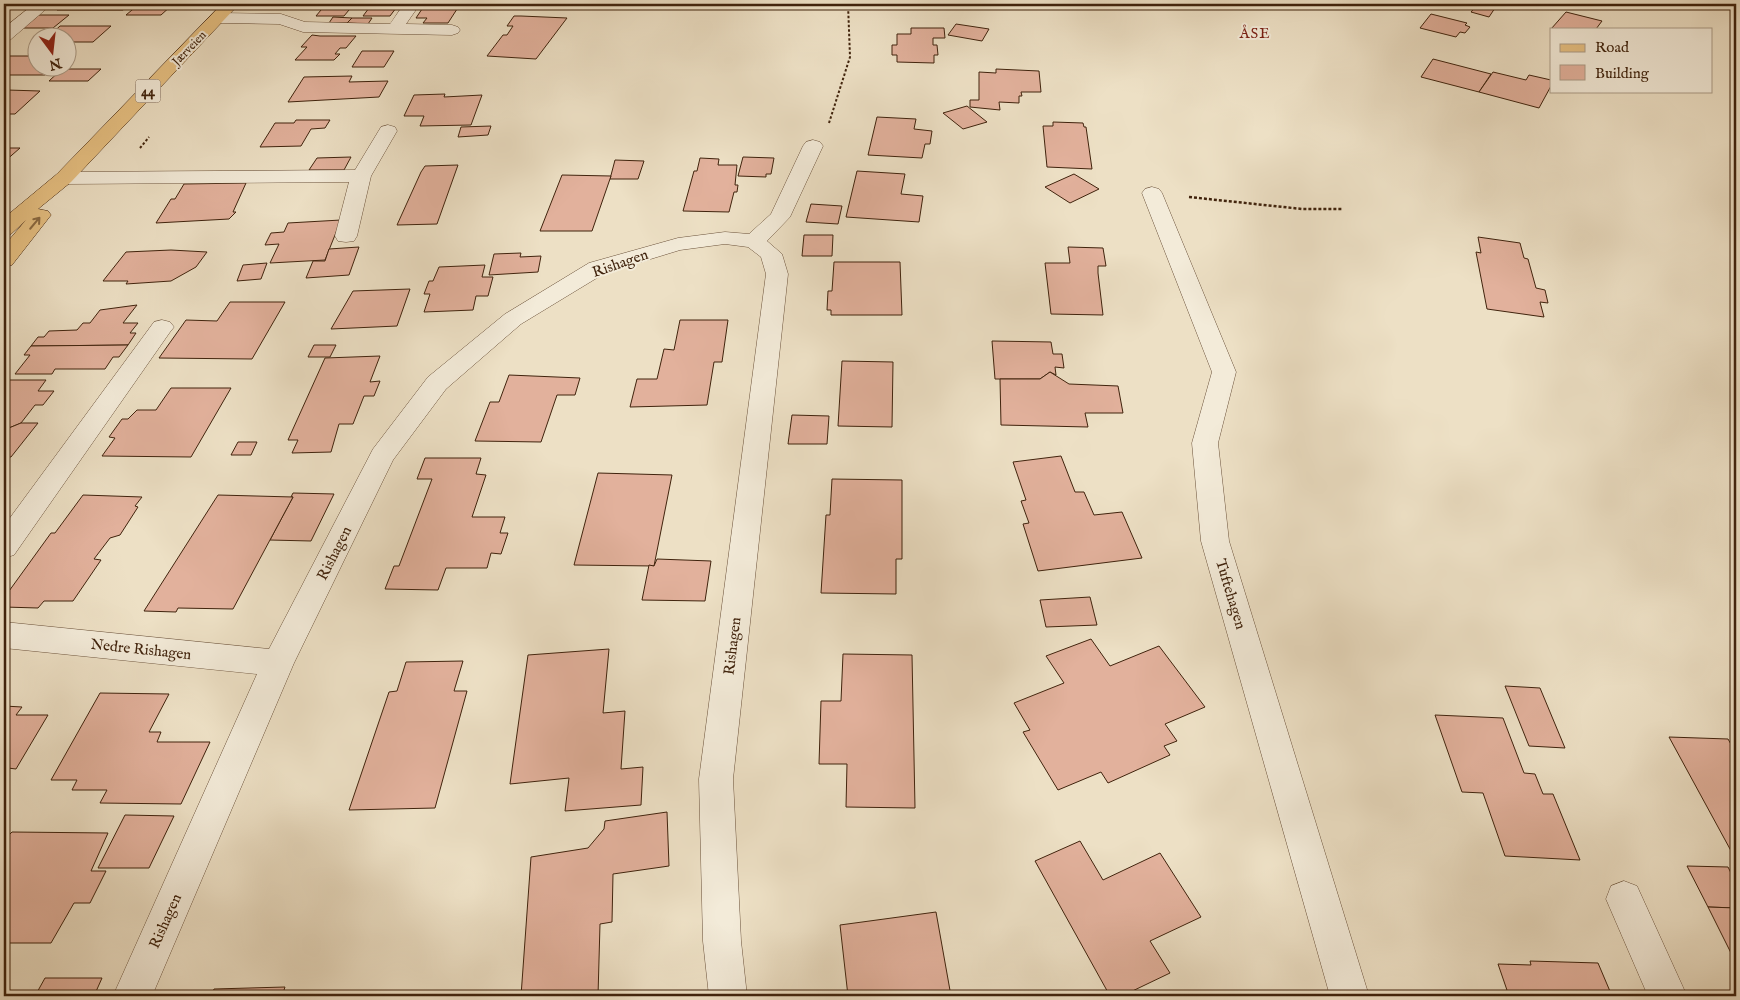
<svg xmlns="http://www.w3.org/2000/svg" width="1740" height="1000" font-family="'IM FELL English',serif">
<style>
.building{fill:#e2b19c;stroke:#40230d}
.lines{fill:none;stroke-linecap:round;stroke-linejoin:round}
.minor-casing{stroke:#6b523b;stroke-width:1}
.major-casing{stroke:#40230d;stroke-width:1}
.path-far1{stroke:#40230d;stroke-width:2;stroke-dasharray:2.5 2;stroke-linecap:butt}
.path{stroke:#40230d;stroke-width:2.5;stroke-dasharray:3 2;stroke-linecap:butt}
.minor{fill:#f3ebd9;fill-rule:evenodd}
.major{fill:#e6c082;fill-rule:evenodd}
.oneway{stroke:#8b6a42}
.labels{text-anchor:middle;stroke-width:4;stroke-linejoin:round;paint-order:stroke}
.far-street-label{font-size:12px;fill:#40230d;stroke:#f3ebd9}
.shield{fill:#f3ebd9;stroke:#765f4a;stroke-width:1}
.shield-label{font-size:14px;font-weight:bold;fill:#40230d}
.far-quarter-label{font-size:15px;letter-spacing:1px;fill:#7a1f14;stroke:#f3ebd9}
.street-label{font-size:15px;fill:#40230d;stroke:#f3ebd9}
</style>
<rect width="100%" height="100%" fill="#ede0c5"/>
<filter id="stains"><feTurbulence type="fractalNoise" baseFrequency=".004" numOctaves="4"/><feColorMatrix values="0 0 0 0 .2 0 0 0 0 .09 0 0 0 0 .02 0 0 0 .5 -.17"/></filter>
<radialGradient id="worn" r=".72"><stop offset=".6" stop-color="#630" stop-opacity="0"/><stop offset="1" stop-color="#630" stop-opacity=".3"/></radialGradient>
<!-- building -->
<g class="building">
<polygon points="64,4 130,4 123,10 57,10"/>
<polygon points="326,4 354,4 344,16 316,16"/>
<polygon points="372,4 399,4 390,16 363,16"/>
<polygon points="1478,4 1495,8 1489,17 1471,12"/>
<polygon points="138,5 172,5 161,15 126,15"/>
<polygon points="424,6 459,6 448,23 423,23 427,18 416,18"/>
<polygon points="1566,12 1602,21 1596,29 1551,29"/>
<polygon points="1431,14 1467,23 1465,25 1470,27 1465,33 1460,32 1456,37 1420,28"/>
<polygon points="39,15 69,15 53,28 23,28"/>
<polygon points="514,16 521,16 567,18 536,59 487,56 503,35 507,35 513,26 507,26"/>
<polygon points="333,17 352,18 347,23 329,23"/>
<polygon points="352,18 372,18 368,24 347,23"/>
<polygon points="956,24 989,29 982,41 948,35"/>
<polygon points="60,26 111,26 93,42 68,42 68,38 47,38"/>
<polygon points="911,28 944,28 945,38 933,38 933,45 937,45 938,55 934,55 934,63 897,62 897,55 892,55 892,45 897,45 897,34 911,34"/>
<polygon points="312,35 320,36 356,36 346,48 340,48 335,54 340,54 334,60 295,60 307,47 301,47"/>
<polygon points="362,51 394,51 384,67 352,67"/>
<polygon points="6,56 38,56 38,68 53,68 45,75 4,75 4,58"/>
<polygon points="1433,59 1491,74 1479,92 1421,77"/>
<polygon points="62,69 101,69 88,81 49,81"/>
<polygon points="996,69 1039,71 1041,92 1021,92 1022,96 1019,96 1019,103 999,102 1000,110 970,107 970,100 979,100 979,72 996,73"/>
<polygon points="1493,72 1526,80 1529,75 1551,80 1551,86 1539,108 1479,92"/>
<polygon points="352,76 349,82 388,81 379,97 288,102 304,77"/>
<polygon points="7,90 40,91 15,114 4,114 4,93"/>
<polygon points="445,94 444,97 482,95 471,125 420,126 424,116 404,116 414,95"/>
<polygon points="967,106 987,122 963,129 943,113"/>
<polygon points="877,117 916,119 914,129 932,131 930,144 925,144 922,158 868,155"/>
<polygon points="296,120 330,120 325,128 311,129 301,146 260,147 275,123 294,123"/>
<polygon points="1053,122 1083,123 1084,127 1086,127 1092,169 1047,167 1043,126 1053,126"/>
<polygon points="491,126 488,135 458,137 461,127"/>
<polygon points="4,148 20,148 4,162"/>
<polygon points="351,157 344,170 309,170 317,158"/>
<polygon points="743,157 774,158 771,174 766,174 766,177 738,176"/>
<polygon points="700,158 719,159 718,165 737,165 735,185 738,185 737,192 734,192 729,212 683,211 694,171 697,171"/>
<polygon points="615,160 644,161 638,179 610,179"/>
<polygon points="458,165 437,224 397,225 421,172 425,166"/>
<polygon points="857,171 905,174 901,194 923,196 919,222 846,217"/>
<polygon points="1074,174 1099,189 1070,203 1045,187"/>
<polygon points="562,175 611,176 592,231 540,231"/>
<polygon points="246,183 233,212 236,212 229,219 156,223 171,199 175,199 184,184"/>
<polygon points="811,204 842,206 838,224 806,222"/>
<polygon points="341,220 325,260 270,263 279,244 265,245 271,233 284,232 288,223"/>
<polygon points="804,235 833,235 832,256 802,256"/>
<polygon points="1478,237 1520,243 1524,258 1528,259 1536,288 1545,290 1548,303 1540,302 1544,317 1487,309 1476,252 1481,253"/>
<polygon points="359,247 349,275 306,278 313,261 325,261 329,249"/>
<polygon points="1068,247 1103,248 1106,266 1098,266 1098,273 1103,315 1051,314 1045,263 1070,263"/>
<polygon points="171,250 207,252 196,267 171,281 126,284 128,281 103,281 126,252"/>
<polygon points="521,253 520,257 541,256 538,272 489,275 494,254"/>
<polygon points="834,262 900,262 902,315 831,315 831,310 827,310 828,291 832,291"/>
<polygon points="267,263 261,279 237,281 243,265"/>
<polygon points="485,265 482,277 493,277 488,296 476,296 473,310 424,312 430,294 424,294 429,281 433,281 439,267"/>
<polygon points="410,289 397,326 331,329 353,291"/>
<polygon points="230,302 285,302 252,359 159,358 186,320 217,321"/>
<polygon points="137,305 123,323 138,323 130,333 136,333 128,345 31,346 38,337 44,337 49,331 77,330 83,323 90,323 100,310"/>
<polygon points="680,320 728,320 722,362 714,362 707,405 630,407 637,379 657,379 664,349 674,350"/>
<polygon points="992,341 1051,342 1053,354 1062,354 1064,368 1055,367 1056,375 1050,372 1040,379 995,379"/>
<polygon points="128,345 119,357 113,357 105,369 55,369 52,374 15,374 30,355 24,355 31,346"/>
<polygon points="314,345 336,345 330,357 308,357"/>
<polygon points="380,356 370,382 380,381 374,396 364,396 353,424 339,424 331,452 292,453 298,440 288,440 325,358"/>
<polygon points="842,361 893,362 892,427 838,426"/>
<polygon points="1050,372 1069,384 1118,386 1123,413 1085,413 1088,427 1001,425 1000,379 1040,379"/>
<polygon points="509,375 580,378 575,395 557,395 541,442 475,441 490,402 499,402"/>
<polygon points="4,380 46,380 38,391 54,391 43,405 35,405 21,423 4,430"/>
<polygon points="171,388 231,388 191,457 102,456 115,438 109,437 122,419 128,419 137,410 156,410"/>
<polygon points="792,415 829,416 827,444 788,444"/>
<polygon points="21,423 38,423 11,457 4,457 4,430"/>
<polygon points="238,442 257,442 251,455 231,455"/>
<polygon points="1061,456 1075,492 1084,492 1094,515 1122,512 1142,558 1038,571 1023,524 1029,523 1021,501 1026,500 1013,462"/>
<polygon points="425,458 481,458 476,474 486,475 472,517 505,517 500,533 508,533 501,554 491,553 487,568 446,568 438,590 385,589 394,566 399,566 432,479 417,479"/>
<polygon points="598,473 672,475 654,566 574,565"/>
<polygon points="832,479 902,480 902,559 896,559 896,594 821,593 826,515 830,515"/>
<polygon points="293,493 334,494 311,541 270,540 293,497 291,497"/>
<polygon points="83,495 142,497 135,506 138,507 120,535 110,538 94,559 101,560 73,601 44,601 38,608 4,607 9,599 4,598 51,533 55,533"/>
<polygon points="218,495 293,497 233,609 178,608 176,612 144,611"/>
<polygon points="657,559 711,561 705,601 642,600 649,565 654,566"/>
<polygon points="1090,597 1097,625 1046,627 1040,600"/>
<polygon points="1091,639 1110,666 1159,646 1205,707 1165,724 1177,741 1164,746 1170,755 1108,783 1101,772 1058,790 1023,732 1030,730 1014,703 1064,683 1046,656"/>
<polygon points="609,649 603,713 625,711 621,769 643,767 641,805 565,811 569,778 510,784 528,655"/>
<polygon points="843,654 912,655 915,808 846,807 847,764 819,764 821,701 841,701"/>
<polygon points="463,661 454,691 467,691 435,808 349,810 389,692 397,691 406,662"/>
<polygon points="1505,686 1540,688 1565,748 1529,746"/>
<polygon points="100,693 169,694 149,732 161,732 157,742 210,742 181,804 100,803 107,790 72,790 77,780 51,780"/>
<polygon points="4,706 22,707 16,715 48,715 16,769 8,768 4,775"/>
<polygon points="1435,715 1503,718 1524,773 1535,774 1543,794 1553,794 1580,860 1505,856 1483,793 1462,792"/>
<polygon points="1669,737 1728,739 1736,753 1736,860"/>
<polygon points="667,812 669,866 613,874 612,922 600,924 598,996 521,996 531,857 588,848 604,829 605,821"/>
<polygon points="125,815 174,816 149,868 98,868"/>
<polygon points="12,832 108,833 91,871 106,871 90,903 74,903 51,943 4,943 4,840"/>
<polygon points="1080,841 1103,880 1160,853 1201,917 1150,941 1170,973 1122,996 1110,996 1035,861"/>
<polygon points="1687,866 1728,867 1736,883 1736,908 1708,907"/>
<polygon points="1708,907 1736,908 1736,963"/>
<polygon points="936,912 951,996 848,996 840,925"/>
<polygon points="1530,961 1598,963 1612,996 1509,996 1498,964 1531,965"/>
<polygon points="45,978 102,978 94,996 35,996"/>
<polygon points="285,987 282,996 211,996 214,989"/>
</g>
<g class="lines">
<defs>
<g id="minor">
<polygon points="34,4 52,4 10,40 4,41 4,28"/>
<polygon points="404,4 420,4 406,24 452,25 458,27 460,30 458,33 452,35 303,32 279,24 218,23 210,18 218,13 281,14 305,22 390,24"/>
<polygon points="388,125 395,127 397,131 371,176 357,236 354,241 346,242 338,241 335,236 349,182 64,184 57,182 54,178 57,174 64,172 355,170 381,127"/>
<polygon points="813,140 820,142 823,146 790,217 767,241 782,254 788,274 733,779 741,941 747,996 709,996 703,941 699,779 766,274 761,257 748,247 725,244 680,250 605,273 521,324 446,389 393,460 294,663 152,996 113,996 257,674 4,648 4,622 269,649 373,449 428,377 505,314 589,263 678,238 725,232 749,234 771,214 803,146 806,142"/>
<polygon points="1152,187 1159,189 1162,193 1236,372 1218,443 1229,541 1369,996 1330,996 1201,541 1192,443 1212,372 1142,193 1145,189"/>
<polygon points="162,320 170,322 174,327 170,332 14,555 4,558 4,526 154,322"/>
<polygon points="1624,881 1637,886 1687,996 1648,996 1606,899 1611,886"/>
</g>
<polygon id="major" points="222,4 239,4 71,182 38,209 48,211 51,215 12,265 4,266 4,246 26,220 11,234 4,236 4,218 57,174"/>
</defs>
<!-- minor casing -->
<use href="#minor" class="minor-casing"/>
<!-- major casing -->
<use href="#major" class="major-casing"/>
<!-- path-far1 -->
<g class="path-far1">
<polyline points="829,123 850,57 848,4"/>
<polyline points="140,148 149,137"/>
</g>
<!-- path -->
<g class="path">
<polyline points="1189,197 1302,209 1342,209"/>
<polyline points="4,295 9,289"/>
</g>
<!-- minor -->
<use href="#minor" class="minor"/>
<!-- major -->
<use href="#major" class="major"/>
</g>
<!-- one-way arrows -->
<defs><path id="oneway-shaft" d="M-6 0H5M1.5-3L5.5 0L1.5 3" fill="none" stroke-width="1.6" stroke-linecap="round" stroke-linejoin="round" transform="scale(1.25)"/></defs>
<use class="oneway" href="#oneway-shaft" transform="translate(35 223) rotate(-50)"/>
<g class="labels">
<!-- far-street labels -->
<g class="far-street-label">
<text transform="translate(189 48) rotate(-46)" y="4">Jærveien</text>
</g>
<!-- shield labels -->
<rect class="shield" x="135.5" y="79.5" width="25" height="23" rx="4"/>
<g class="shield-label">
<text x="148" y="96">44</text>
</g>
<!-- far-quarter labels -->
<g class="far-quarter-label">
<text x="1255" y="38">ÅSE</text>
</g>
<!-- street labels -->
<g class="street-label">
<text transform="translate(620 263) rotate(-19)" y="5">Rishagen</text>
<text transform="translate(334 553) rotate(-63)" y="5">Rishagen</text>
<text transform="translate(1231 594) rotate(73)" y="5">Tuftehagen</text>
<text transform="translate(732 646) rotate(-83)" y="5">Rishagen</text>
<text transform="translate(141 649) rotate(6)" y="5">Nedre Rishagen</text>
<text transform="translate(165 921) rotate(-66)" y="5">Rishagen</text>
</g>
</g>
<!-- margin -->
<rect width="1740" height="1000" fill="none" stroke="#ede0c5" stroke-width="20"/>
<rect x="5" y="5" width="1730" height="990" fill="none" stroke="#40230d" stroke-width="2.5"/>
<rect x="10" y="10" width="1720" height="980" fill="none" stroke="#40230d"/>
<!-- legend -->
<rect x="1550" y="28" width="162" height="65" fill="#f3ebd9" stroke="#ab9b87"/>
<rect x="1560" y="44" width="25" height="8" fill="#e6c082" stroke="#ab9b87"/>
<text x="1595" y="52" font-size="15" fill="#40230d">Road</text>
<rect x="1560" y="65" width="25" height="15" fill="#e2b19c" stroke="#ab9b87"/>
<text x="1595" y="78" font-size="15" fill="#40230d">Building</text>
<!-- north arrow -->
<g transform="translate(52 52) rotate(165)"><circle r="24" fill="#f3ebd9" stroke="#ab9b87"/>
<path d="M0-4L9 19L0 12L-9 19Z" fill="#8f2418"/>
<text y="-8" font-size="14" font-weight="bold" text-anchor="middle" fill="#40230d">N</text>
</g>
<rect width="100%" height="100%" filter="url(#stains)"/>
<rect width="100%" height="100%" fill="url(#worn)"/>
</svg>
